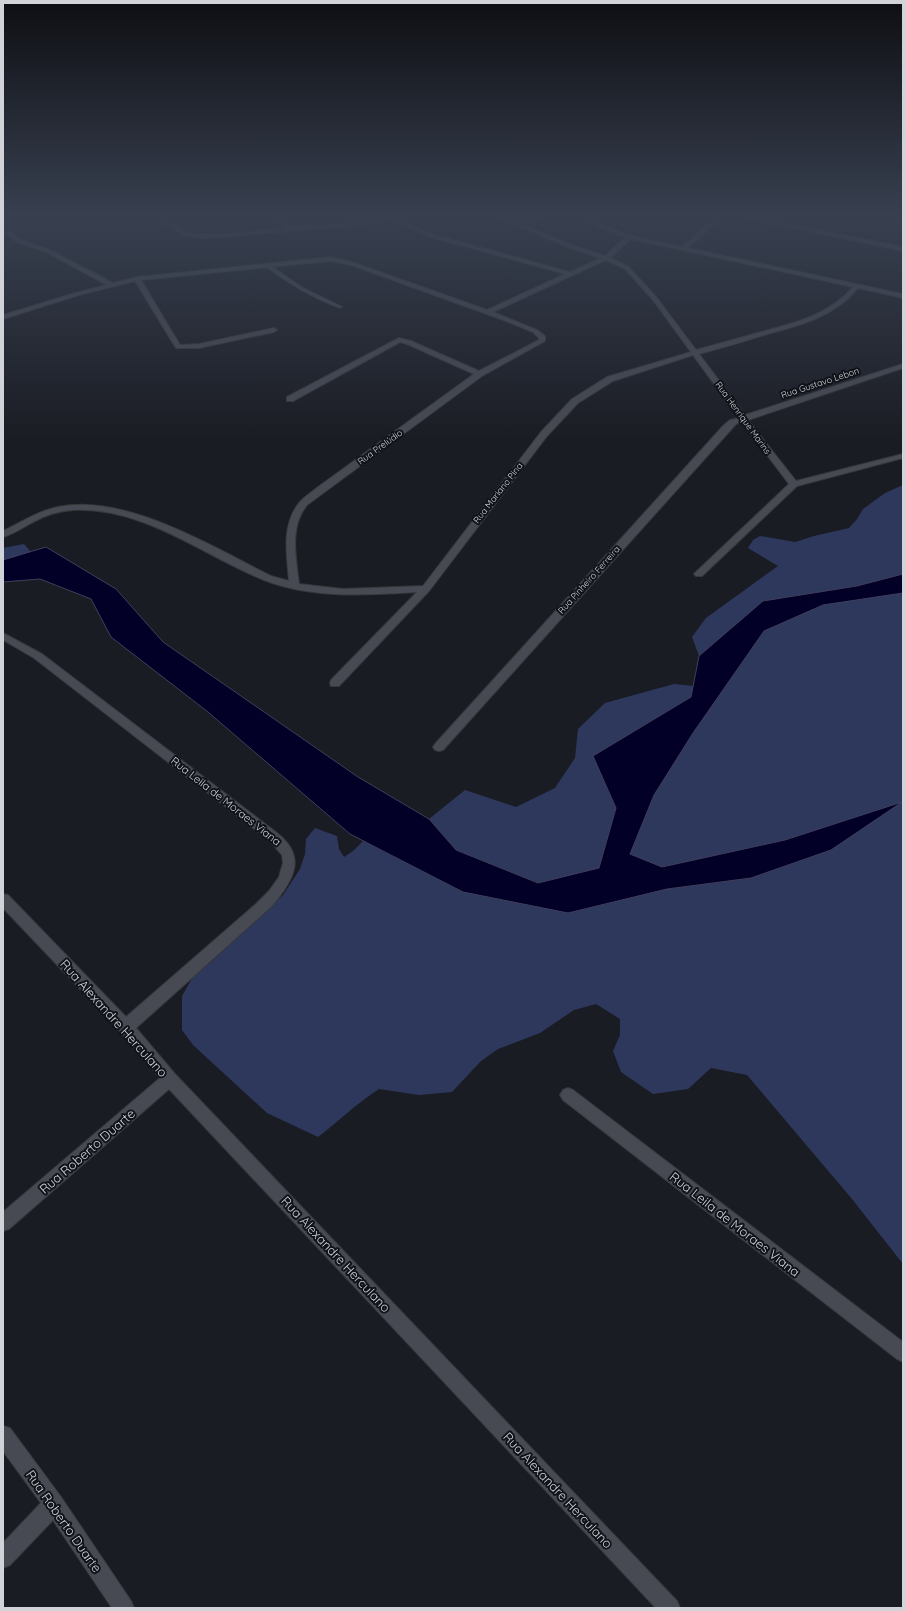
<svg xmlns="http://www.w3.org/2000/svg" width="906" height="1611" font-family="Quicksand,sans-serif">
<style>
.green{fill:#2e385d}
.water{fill:#020026;stroke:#403f5b}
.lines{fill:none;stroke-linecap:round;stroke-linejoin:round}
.lane-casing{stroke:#36383d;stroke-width:1}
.street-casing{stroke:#36383d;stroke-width:2}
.lane{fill:#474a52;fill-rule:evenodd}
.street{fill:#474a52;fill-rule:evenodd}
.labels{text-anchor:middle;stroke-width:4;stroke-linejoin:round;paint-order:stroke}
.far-street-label{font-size:9px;fill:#d1d3d8;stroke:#11131a}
.street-label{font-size:11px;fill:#d1d3d8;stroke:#11131a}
.near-street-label{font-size:13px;fill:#d1d3d8;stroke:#11131a}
</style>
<rect width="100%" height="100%" fill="#1a1c23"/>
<!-- green -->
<g class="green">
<polygon points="903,485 903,574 857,586 763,601 699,656 692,637 706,618 778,566 748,548 753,540 760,536 795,542 814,536 849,528 857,519 863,509 885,493"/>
<polygon points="24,544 31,552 3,560 3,548"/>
<path d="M903 593V1264L852 1199 747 1075 711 1068 688 1089 653 1094 621 1072 613 1051 620 1035V1019L596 1004 574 1010 540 1033 498 1049 481 1061 452 1092 419 1095 379 1089C357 1103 339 1121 318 1137L267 1113 193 1045 182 1030V996L194 975 283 895 300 869 305 854 306 839 315 828 337 836 339 849 344 857 353 851 363 841 463 892 667 889 751 878 900 803 785 840 662 868 630 854 654 795 693 733 764 631 823 605Z"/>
<polygon points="674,684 693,686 691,697 593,756 616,808 599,868 539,883 456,850 429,819 465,790 516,807 555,788 575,758 578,729 605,703"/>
</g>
<!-- water -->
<polygon class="water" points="46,547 116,589 163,642 358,777 429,819 456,850 538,883 599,868 616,808 593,756 691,697 699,656 763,601 857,586 903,574 903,593 823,605 764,631 693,733 654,795 630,854 662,867 785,840 902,802 831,850 751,878 667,889 568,913 463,892 350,834 208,712 111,637 91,599 40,579 3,582 3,560"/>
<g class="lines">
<defs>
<path id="lane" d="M266 265H270L304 288 343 307 339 308C312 298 289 284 266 267Z"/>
<g id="street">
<path d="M151 216H157L178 226 187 233 197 234H228L287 228 270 216H277L294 227 349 222 388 216H399L396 218 435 235 570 272 601 258 570 248 496 216H503L520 223 541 216H549L525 225 574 246 605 256 626 237 599 227 579 216H586L603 225 632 236 682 247 717 216H723L688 248 903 294V298L858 288C833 318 800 325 764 335 743 342 721 348 699 354L745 415 903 364V368L748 420 796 481 903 454V458L797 486 702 576H696L694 574 696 572 789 484 742 422 736 424 443 750 439 751 435 750 433 747 435 744 723 426 730 420 739 418 693 355 613 381 578 403 547 436 429 591 339 686H331L330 683 331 680 417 592C367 595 312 599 264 580 202 555 144 507 73 510 58 511 46 515 33 522 23 527 14 534 3 537V531C22 522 38 511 58 507 125 493 213 547 271 576L289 581C287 555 281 526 299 503 304 497 312 492 318 487L474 374 407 344 400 342 293 401H287V397L399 338 411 341 479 371 539 340V338L533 332 506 321 351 265 331 261 141 280 180 345 199 344 274 328 277 330 274 332 199 348H176L135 281 79 295 3 319V315L75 293 107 285 46 252 17 242 6 233 11 232 21 240 50 250 113 283 137 277 331 257 355 263 487 310 565 274 431 237 390 219 349 226 207 238 185 236ZM631 239 853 287C829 315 795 323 761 332 740 338 718 344 696 350L657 298 629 267 610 258ZM606 260 625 269 653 300 691 352 607 377 572 399 541 432 423 586 343 589 299 584C296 558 289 527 307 505L482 376 545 341V336L537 330 493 312Z"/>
<polygon points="739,216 749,216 903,247 903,251"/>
<path d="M3 633 42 654 277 833C308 857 293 881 272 906L136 1028 175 1074 677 1601 680 1608H656L169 1089 9 1229 3 1231V1212L160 1078 121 1032 3 908V894L8 895 126 1017 256 904 269 891 279 877 283 863 282 855 271 842 34 658 3 640Z"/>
<polygon points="568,1088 573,1090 903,1342 903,1362 897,1359 563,1100 560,1095 563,1090"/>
<polygon points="3,1426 10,1428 61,1497 131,1601 134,1608 112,1608 53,1520 10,1565 3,1568 3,1543 41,1503 3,1451"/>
</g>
</defs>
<!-- lane casing -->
<use href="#lane" class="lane-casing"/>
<!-- street casing -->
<use href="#street" class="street-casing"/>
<!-- lane -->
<use href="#lane" class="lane"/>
<!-- street -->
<use href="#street" class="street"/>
</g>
<!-- sky -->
<linearGradient id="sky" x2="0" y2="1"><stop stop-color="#0e0f13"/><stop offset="0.49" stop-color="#384050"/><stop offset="1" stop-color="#384050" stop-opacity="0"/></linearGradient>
<rect width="906" height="441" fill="url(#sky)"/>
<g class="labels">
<!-- far-street labels -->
<g class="far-street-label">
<text transform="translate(820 383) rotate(-18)" y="3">Rua Gustavo Lebon</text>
<text transform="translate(743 418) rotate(54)" y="3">Rua Henrique Marins</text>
<text transform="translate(380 447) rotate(-36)" y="3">Rua Prelúdio</text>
<text transform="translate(498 493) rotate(-52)" y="3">Rua Mariano Pina</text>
<text transform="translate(589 580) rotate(-48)" y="3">Rua Pinheiro Ferreira</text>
</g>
<!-- street labels -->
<g class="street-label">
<text transform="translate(226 801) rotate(38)" y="4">Rua Leila de Moraes Viana</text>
</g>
<!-- near-street labels -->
<g class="near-street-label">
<text transform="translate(114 1018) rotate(48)" y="5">Rua Alexandre Herculano</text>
<text transform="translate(87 1151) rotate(-41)" y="5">Rua Roberto Duarte</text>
<text transform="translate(735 1224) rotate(38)" y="5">Rua Leila de Moraes Viana</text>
<text transform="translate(336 1254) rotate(47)" y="5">Rua Alexandre Herculano</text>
<text transform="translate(558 1490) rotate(47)" y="5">Rua Alexandre Herculano</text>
<text transform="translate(64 1521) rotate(55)" y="5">Rua Roberto Duarte</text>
</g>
</g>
<!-- border -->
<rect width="906" height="1611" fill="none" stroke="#d1d3d8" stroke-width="8"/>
</svg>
